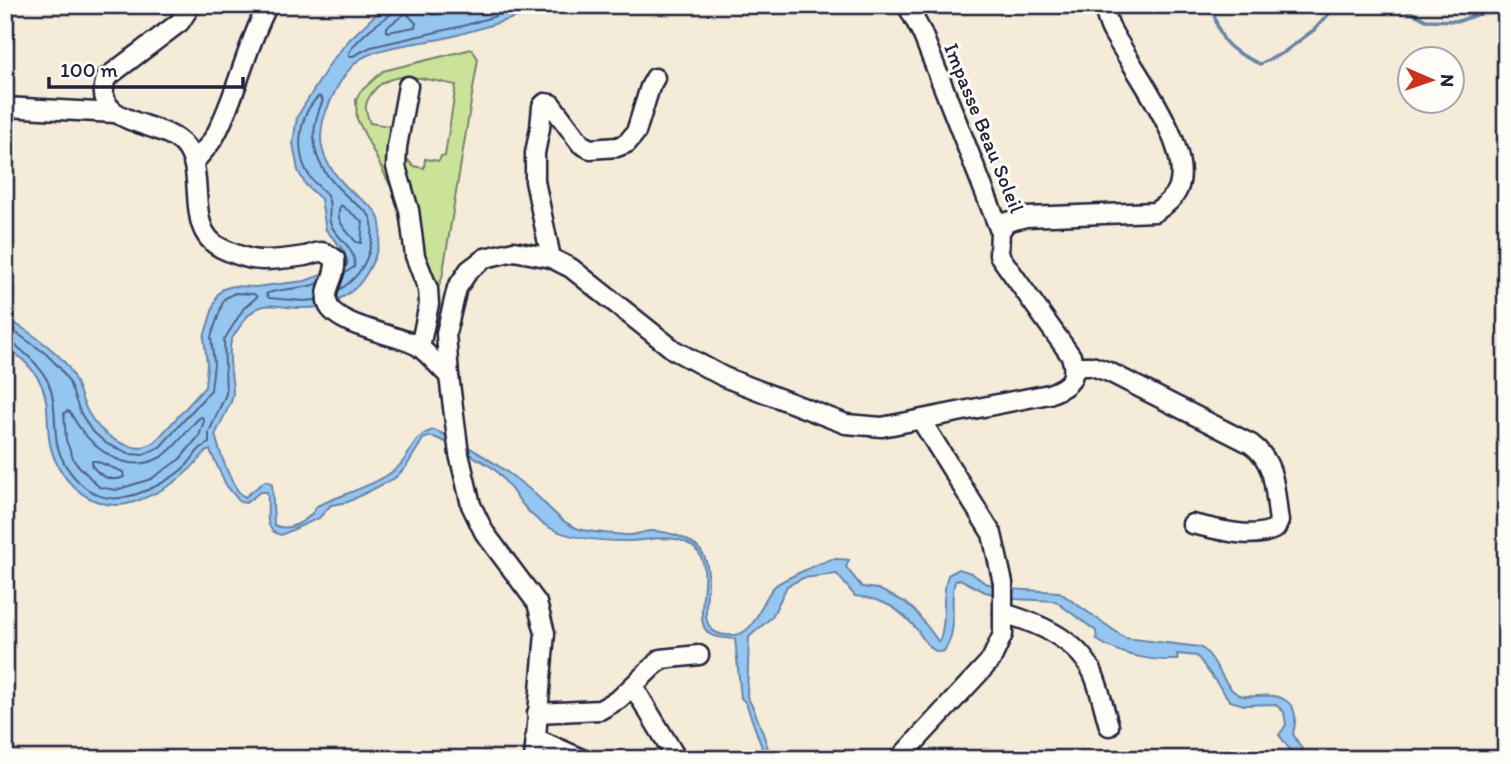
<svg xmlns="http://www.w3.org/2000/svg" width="1511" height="764" font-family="Itim,sans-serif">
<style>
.green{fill:#cae399;stroke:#76826a;stroke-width:2}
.water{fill:#95c6f1;stroke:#6784a8;stroke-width:2}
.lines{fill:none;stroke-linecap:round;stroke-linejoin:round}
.shore{stroke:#506484;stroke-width:2}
.stream{stroke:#6784a8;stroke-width:3.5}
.minor-casing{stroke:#22223b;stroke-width:23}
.minor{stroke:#fdfcf7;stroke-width:18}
.labels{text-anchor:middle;stroke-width:6;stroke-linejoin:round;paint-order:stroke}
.street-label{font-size:21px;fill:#22223b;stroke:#fdfcf7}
</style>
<rect width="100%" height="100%" fill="#f4ebd9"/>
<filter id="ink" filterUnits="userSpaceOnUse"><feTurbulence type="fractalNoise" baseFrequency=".0143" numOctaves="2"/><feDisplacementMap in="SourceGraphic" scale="14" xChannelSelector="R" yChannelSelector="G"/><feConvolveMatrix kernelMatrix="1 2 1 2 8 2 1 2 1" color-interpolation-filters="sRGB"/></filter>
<g filter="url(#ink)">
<!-- green -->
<path class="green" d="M472 49 478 59 442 278 434 298 401 163 407 159 413 166 424 168 425 159 439 161 441 156H445L456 85C428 80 391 66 372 93 363 105 365 110 370 123L389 126 387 152 403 221 398 201 357 119 356 100 360 92 383 71Z"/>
<!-- water -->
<path class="water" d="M395 5H419L434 15 443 13 455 5H551L547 9C512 17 479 30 445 38 418 44 386 45 362 58 347 68 338 84 331 100 311 140 322 165 353 193 361 200 372 205 377 214 387 233 374 263 363 279 352 296 324 309 303 308 275 308 261 296 242 323 239 329 233 335 231 341 227 358 233 378 233 394L231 402 215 435C219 450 232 491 245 497L265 481 272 483 274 525C289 533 310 520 317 506 340 495 378 485 397 468 411 456 413 434 434 430 468 444 499 465 528 488 547 503 558 523 582 530 591 532 621 535 630 535 637 535 644 531 651 531 665 531 684 536 696 546 727 571 683 631 726 635 758 639 758 602 775 586 780 581 826 560 833 559 838 559 844 559 849 560L846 567 862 587 878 589 905 602 916 612 939 642C948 620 940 598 948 575L959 569 971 573 985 583 1009 589 1059 592 1125 638 1200 647C1217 657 1222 685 1237 694 1250 701 1268 690 1285 700 1298 708 1296 721 1293 734L1308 759H1297L1279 735 1286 725 1284 712 1275 704 1244 705 1230 701 1197 656 1177 654 1178 660C1149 661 1122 656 1097 640L1096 631 1055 601 1015 599 985 592 960 579 955 581C948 605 960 628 944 651L937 652C928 647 923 639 918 631 900 608 883 599 855 596L837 574 803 578 787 586 772 617 749 637 747 697C755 708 767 744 771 759H766L746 703 741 698 735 639C728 638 720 638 714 636 687 627 716 575 698 552 679 530 651 541 627 541 604 541 569 539 548 527 521 511 515 489 494 469 487 463 442 439 433 437 428 436 427 438 423 439L406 467 395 478 348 502 331 505 319 518 281 535C260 529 271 508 267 492H260L246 503 240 502 226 485 210 450 205 452C186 477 166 490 137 501 97 517 58 483 50 444 46 424 50 405 42 386 35 370 20 355 5 347V317C26 330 50 345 66 364 76 377 78 389 84 404 94 428 115 446 141 448L154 443 205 387 207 364 204 337 217 295 223 289 233 286 255 287 305 281 346 266 348 263 344 251 326 230 321 199 306 185 298 171 293 143 297 117 331 62 349 40 374 16Z"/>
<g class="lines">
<!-- shore -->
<g class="shore">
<path d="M395 5 393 13C376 24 361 35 349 52V56H353L371 47 463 26 531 5"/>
<polygon points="406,13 416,23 415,27 387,32 387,27"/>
<path d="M341 205 363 222 361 243 356 242C347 231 333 220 341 205Z"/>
<path d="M339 290C359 278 369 261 372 238 372 230 374 223 370 217 366 209 356 205 350 199 316 170 304 142 323 100L319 96C298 115 294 154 310 177 315 185 324 189 328 198 332 206 327 216 331 225 338 240 357 248 354 267L344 274"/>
<path d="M316 300 303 301 269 298 266 294C275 288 303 290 319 283"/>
<path d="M5 325 45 353 60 368 69 382 80 412 91 430 107 444 130 454 143 455 160 447 211 390 214 364 211 337 224 299 235 293 254 294 257 297 244 308 224 340 226 394 209 432V443C198 447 195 456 187 465 172 480 142 495 120 498 90 502 63 471 57 444 54 426 56 408 51 390 47 376 38 365 27 355 20 349 15 343 5 342"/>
<path d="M67 411 70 412C87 444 123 478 161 457 175 449 187 430 199 418L202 417 204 421 199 436 180 459 151 479 116 490 99 487 74 461 66 440 64 413Z"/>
<path d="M92 461H96L123 472 124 477C111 483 101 477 92 466Z"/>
</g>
<!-- stream -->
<g class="stream">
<path d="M1212 5C1219 41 1226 49 1260 64L1283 53 1315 29 1337 5"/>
<polyline points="1397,5 1426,20 1459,21 1504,5"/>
</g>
<defs>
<g id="minor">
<path d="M191 5 180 22 106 78C90 127 162 119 185 146 208 174 183 229 221 248 234 254 249 260 262 260 276 260 292 258 305 256 310 255 316 252 321 252 327 252 330 256 335 259 337 276 325 286 327 301 331 326 398 334 418 346 429 354 439 367 449 376"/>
<polyline points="907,5 922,33 1000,231"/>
<polyline points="408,86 397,147 396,167 409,210 415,256 428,289 429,304 420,347"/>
<polyline points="5,107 115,113"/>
<path d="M194 162C202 153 212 143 217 132 238 91 246 46 268 5"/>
<polyline points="551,258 535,181 535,153 540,128 542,106 545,103 551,104 581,144 590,149 617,147 627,143 636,132 650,87 655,78"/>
<path d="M1074 366H1092L1109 372 1251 444C1277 463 1274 491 1279 521L1276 528C1252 541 1217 529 1192 524"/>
<path d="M1003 613C1037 623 1076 638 1093 673 1100 689 1104 709 1109 726"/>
<polyline points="633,686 677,759"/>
<polyline points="537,713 600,710 619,699 661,659 699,655"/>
<polyline points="535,738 582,759"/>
<path d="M534 759 545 633 537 603 484 532 471 505 459 454 449 376 446 333 457 288 469 270 485 258 514 251 551 258 571 268 674 350 724 377 846 424 882 427 1049 394C1070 386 1078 379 1071 356L999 255 1000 231 1007 222 1026 217 1155 212C1165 205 1173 200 1178 189 1195 148 1131 67 1112 31 1108 24 1106 14 1103 5"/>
<polyline points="899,759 991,660 1003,634 1003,583 992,534 921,420"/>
</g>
</defs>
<!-- minor casing -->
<use href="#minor" class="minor-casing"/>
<!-- minor -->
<use href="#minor" class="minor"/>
</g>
</g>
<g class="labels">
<!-- street labels -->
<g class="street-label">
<text transform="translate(984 128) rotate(68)" y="7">Impasse Beau Soleil</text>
</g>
</g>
<!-- margin -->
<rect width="1511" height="764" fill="none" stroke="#fdfcf7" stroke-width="28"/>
<rect x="14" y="14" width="1483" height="736" fill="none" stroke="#22223b" stroke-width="2.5" filter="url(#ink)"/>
<!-- north arrow -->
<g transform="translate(1431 80) rotate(92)"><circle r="33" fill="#fdfcf7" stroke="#a5a5ac" stroke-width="2"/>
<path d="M0-5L12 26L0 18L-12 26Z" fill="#c8321e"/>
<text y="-10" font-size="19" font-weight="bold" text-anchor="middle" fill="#22223b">N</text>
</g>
<!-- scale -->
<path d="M49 77v10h194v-10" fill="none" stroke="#22223b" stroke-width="3.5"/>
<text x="60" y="77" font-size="21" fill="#22223b" stroke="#fdfcf7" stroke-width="5" paint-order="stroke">100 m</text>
</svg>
